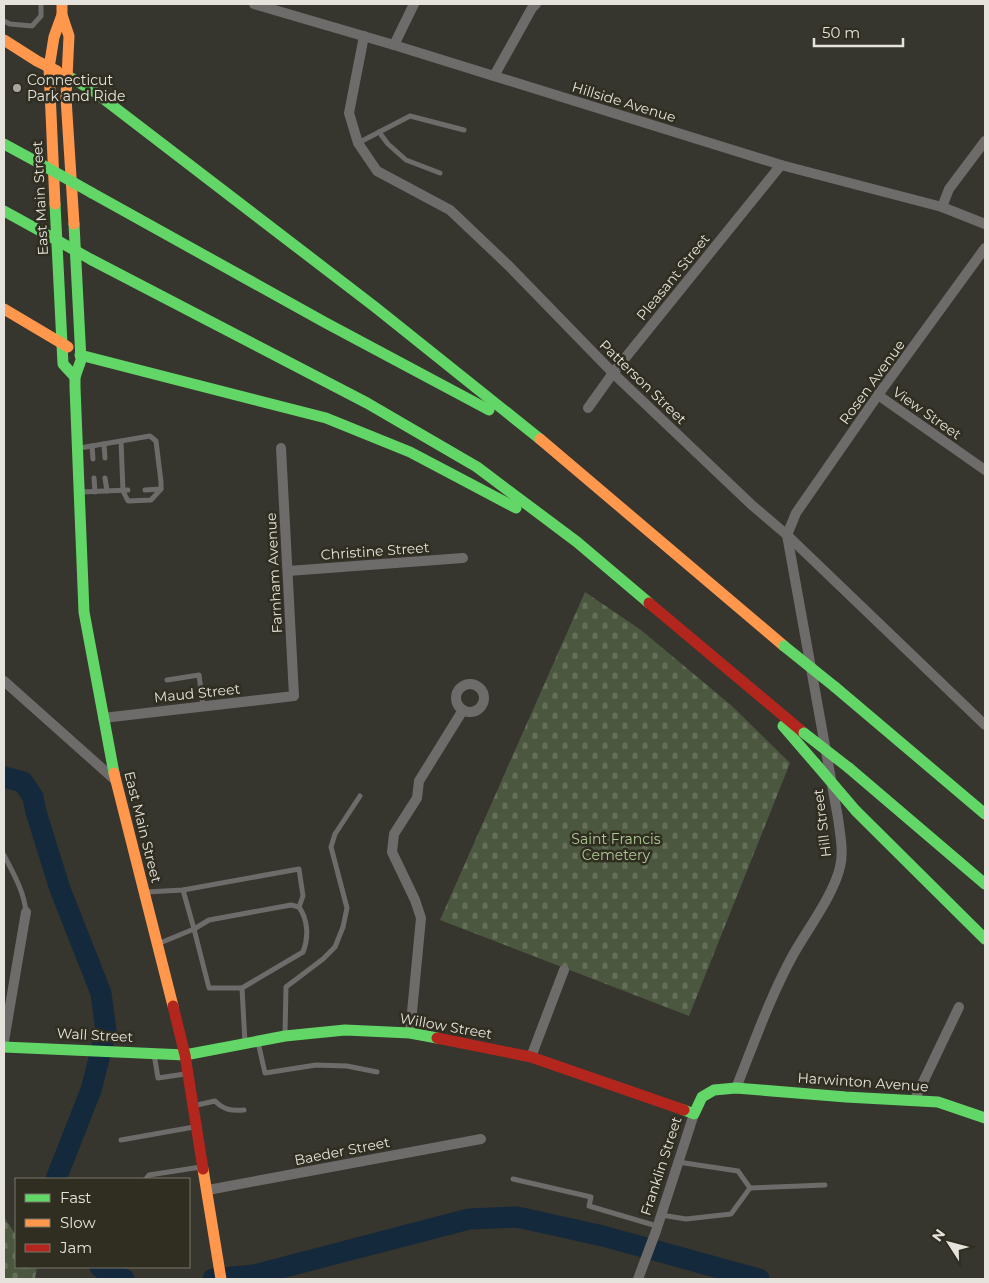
<svg xmlns="http://www.w3.org/2000/svg" width="989" height="1283" font-family="Montserrat,sans-serif">
<style>
.cemetery{fill:url(#cemetery-stones)}
.lines{fill:none;stroke-linecap:round;stroke-linejoin:round}
.river{stroke:#14293b;stroke-width:21}
.lane{stroke:#6e6b6b;stroke-width:5}
.street{stroke:#6e6b6b;stroke-width:10}
.fast{stroke:#63d668;stroke-width:11}
.slow{stroke:#ff974d;stroke-width:11}
.jam{stroke:#b3261e;stroke-width:11}
.fast-bridge{stroke:#63d668;stroke-width:11}
.poi-dot{fill:#a8a69e;stroke:#302d21;stroke-width:2}
.labels{text-anchor:middle;stroke-width:5;stroke-linejoin:round;paint-order:stroke}
.poi-label{font-size:14px;fill:#e5e3db;stroke:#302d21;text-anchor:start}
.street-label{font-size:14px;fill:#e5e3db;stroke:#302d21}
.park-label{font-size:14px;fill:#aec995;stroke:#302d21}
</style>
<defs>
<pattern id="cemetery-stones" width="16" height="16" patternUnits="userSpaceOnUse" patternTransform="scale(1.25)"><rect width="16" height="16" fill="#4b573e"/><path d="M2 7V4a2 2 0 0 1 4 0v3zM10 15v-3a2 2 0 0 1 4 0v3z" fill="#656f59"/></pattern>
</defs>
<rect width="100%" height="100%" fill="#36352e"/>
<!-- cemetery -->
<g class="cemetery">
<polygon points="585,592 641,630 732,706 790,763 689,1016 440,920"/>
<polygon points="4,1217 16,1235 16,1267 37,1267 35,1279 4,1279"/>
</g>
<g class="lines">
<!-- river -->
<g class="river">
<polyline points="4,777 23,782 33,797 36,812 60,889 101,993 106,1031 91,1090 56,1179"/>
<polyline points="100,1267 111,1275 124,1279"/>
<polyline points="213,1279 254,1275 469,1219 517,1217 603,1236 759,1279"/>
</g>
<!-- lane -->
<g class="lane">
<polyline points="4,21 10,24 32,26 41,16 41,4"/>
<polyline points="379,132 388,144 406,160 440,173"/>
<polyline points="358,143 410,116 464,130"/>
<polyline points="104,444 105,458"/>
<polyline points="92,446 93,459"/>
<polyline points="80,448 150,436 156,441 161,482 161,489 151,500 128,501 123,491 121,441"/>
<polyline points="94,478 95,492"/>
<polyline points="105,478 107,491"/>
<polyline points="145,490 161,489"/>
<polyline points="81,492 128,490"/>
<polyline points="167,680 199,675 203,706"/>
<path d="M4 855C13 873 24 891 26 912"/>
<path d="M183 890 194 929 209 920 291 905 299 907C308 920 309 937 303 952L242 988"/>
<polyline points="147,892 183,890 299,869 303,896 299,907"/>
<polyline points="160,943 194,929 209,988 242,988 245,1043"/>
<polyline points="285,1034 286,987 323,959 335,947 343,927 347,908 331,847 335,834 360,796"/>
<polyline points="258,1042 265,1073 316,1065 347,1066 377,1072"/>
<polyline points="154,1054 158,1078 185,1074"/>
<path d="M197 1105 215 1101C224 1110 231 1111 244 1110"/>
<polyline points="121,1140 194,1127"/>
<polyline points="678,1162 738,1171 750,1188"/>
<polyline points="146,1179 149,1175 201,1167"/>
<polyline points="513,1179 591,1197 589,1206 657,1226"/>
<polyline points="661,1215 686,1219 731,1214 750,1188 825,1185"/>
</g>
<!-- street -->
<g class="street">
<polyline points="254,4 394,45 781,165 942,207 985,224"/>
<polyline points="364,36 349,113 358,143 377,171 450,210 509,266 613,373 753,506 787,535 985,725"/>
<polyline points="394,45 414,4"/>
<polyline points="494,76 532,8 536,4"/>
<polyline points="942,207 949,189 985,141"/>
<polyline points="878,395 985,470"/>
<polyline points="588,408 613,373 781,165"/>
<polyline points="288,571 463,558"/>
<polyline points="4,681 114,779"/>
<circle cx="470" cy="698" r="14"/>
<polyline points="103,718 294,696 281,448"/>
<polyline points="410,1033 421,918 415,900 392,852 394,834 417,798 419,781 463,710"/>
<polyline points="4,1041 26,912"/>
<polyline points="531,1057 564,970"/>
<path d="M736 1088C754 1043 770 997 793 955 807 930 834 894 840 867 844 852 840 834 838 818L787 535 796 513 878 395 985 248"/>
<polyline points="914,1101 959,1007"/>
<polyline points="208,1190 481,1139"/>
<polyline points="638,1279 656,1231 694,1114"/>
</g>
<!-- fast -->
<g class="fast">
<polyline points="66,75 92,90 375,307 540,439"/>
<polyline points="4,144 39,163"/>
<polyline points="92,193 326,323 489,410"/>
<polyline points="55,204 63,364 75,377"/>
<polyline points="4,211 44,233"/>
<polyline points="74,224 81,360 75,377 75,387 84,612 114,773"/>
<polyline points="92,260 367,403 477,467 577,542 649,603"/>
<polyline points="80,355 326,418 410,452 516,508"/>
<polyline points="835,687 985,814"/>
<polyline points="783,726 815,763"/>
<polyline points="849,768 985,884"/>
<polyline points="856,811 985,939"/>
<polyline points="4,1047 185,1055 285,1036 345,1030 410,1033 437,1038"/>
<polyline points="684,1110 694,1114 702,1097 714,1090 736,1088 846,1097 938,1102 985,1118"/>
</g>
<!-- slow -->
<g class="slow">
<polyline points="62,4 62,15 69,36 66,98 74,224"/>
<polyline points="4,40 37,61 57,71"/>
<polyline points="55,204 49,68 54,37 62,15"/>
<polyline points="4,309 68,347"/>
<polyline points="540,439 784,646"/>
<polyline points="114,773 173,1006"/>
<polyline points="203,1169 221,1279"/>
</g>
<!-- jam -->
<g class="jam">
<polyline points="649,603 804,733"/>
<polyline points="173,1006 185,1055 203,1169"/>
<polyline points="437,1038 531,1057 684,1110"/>
</g>
<!-- fast-bridge -->
<g class="fast-bridge">
<polyline points="39,163 92,193"/>
<polyline points="44,233 92,260"/>
<polyline points="784,646 835,687"/>
<polyline points="804,733 849,768"/>
<polyline points="815,763 856,811"/>
</g>
</g>
<!-- markers -->
<circle class="poi-dot" cx="17" cy="88" r="5"/>
<g class="labels">
<!-- poi labels -->
<g class="poi-label">
<text x="27" y="85">Connecticut<tspan x="27" dy="16">Park and Ride</tspan></text>
</g>
<!-- street labels -->
<g class="street-label">
<text transform="translate(624 102) rotate(17)" y="5">Hillside Avenue</text>
<text transform="translate(40 198) rotate(-93)" y="5">East Main Street</text>
<text transform="translate(673 277) rotate(-51)" y="5">Pleasant Street</text>
<text transform="translate(643 382) rotate(44)" y="5">Patterson Street</text>
<text transform="translate(872 382) rotate(-54)" y="5">Rosen Avenue</text>
<text transform="translate(927 413) rotate(35)" y="5">View Street</text>
<text transform="translate(375 551) rotate(-4)" y="5">Christine Street</text>
<text transform="translate(274 573) rotate(-93)" y="5">Farnham Avenue</text>
<text transform="translate(197 693) rotate(-6)" y="5">Maud Street</text>
<text transform="translate(822 823) rotate(-97)" y="5">Hill Street</text>
<text transform="translate(143 827) rotate(76)" y="5">East Main Street</text>
<text transform="translate(446 1026) rotate(10)" y="5">Willow Street</text>
<text transform="translate(95 1035) rotate(3)" y="5">Wall Street</text>
<text transform="translate(863 1082) rotate(4)" y="5">Harwinton Avenue</text>
<text transform="translate(342 1151) rotate(-11)" y="5">Baeder Street</text>
<text transform="translate(661 1166) rotate(-72)" y="5">Franklin Street</text>
</g>
<!-- park labels -->
<g class="park-label">
<text x="616" y="844">Saint Francis<tspan x="616" dy="16">Cemetery</tspan></text>
</g>
</g>
<!-- border -->
<rect width="989" height="1283" fill="none" stroke="#e5e3db" stroke-width="10"/>
<!-- legend -->
<rect x="15" y="1178" width="175" height="90" fill="#302d21" stroke="#78766b"/>
<rect x="25" y="1194" width="25" height="8" fill="#63d668" stroke="#78766b"/>
<text x="60" y="1203" font-size="15" fill="#e5e3db">Fast</text>
<rect x="25" y="1219" width="25" height="8" fill="#ff974d" stroke="#78766b"/>
<text x="60" y="1228" font-size="15" fill="#e5e3db">Slow</text>
<rect x="25" y="1244" width="25" height="8" fill="#b3261e" stroke="#78766b"/>
<text x="60" y="1253" font-size="15" fill="#e5e3db">Jam</text>
<!-- north arrow -->
<g transform="translate(949 1243) rotate(306)" stroke="#302d21" stroke-width="4" paint-order="stroke">
<path d="M0-4L9 19L0 12L-9 19Z" fill="#e5e3db"/>
<text y="-8" font-size="14" font-weight="bold" text-anchor="middle" fill="#e5e3db">N</text>
</g>
<!-- scale -->
<path d="M814 38v8h89v-8" fill="none" stroke="#e5e3db" stroke-width="2.5"/>
<text x="822" y="38" font-size="15" fill="#e5e3db" stroke="#302d21" stroke-width="4" paint-order="stroke">50 m</text>
</svg>
